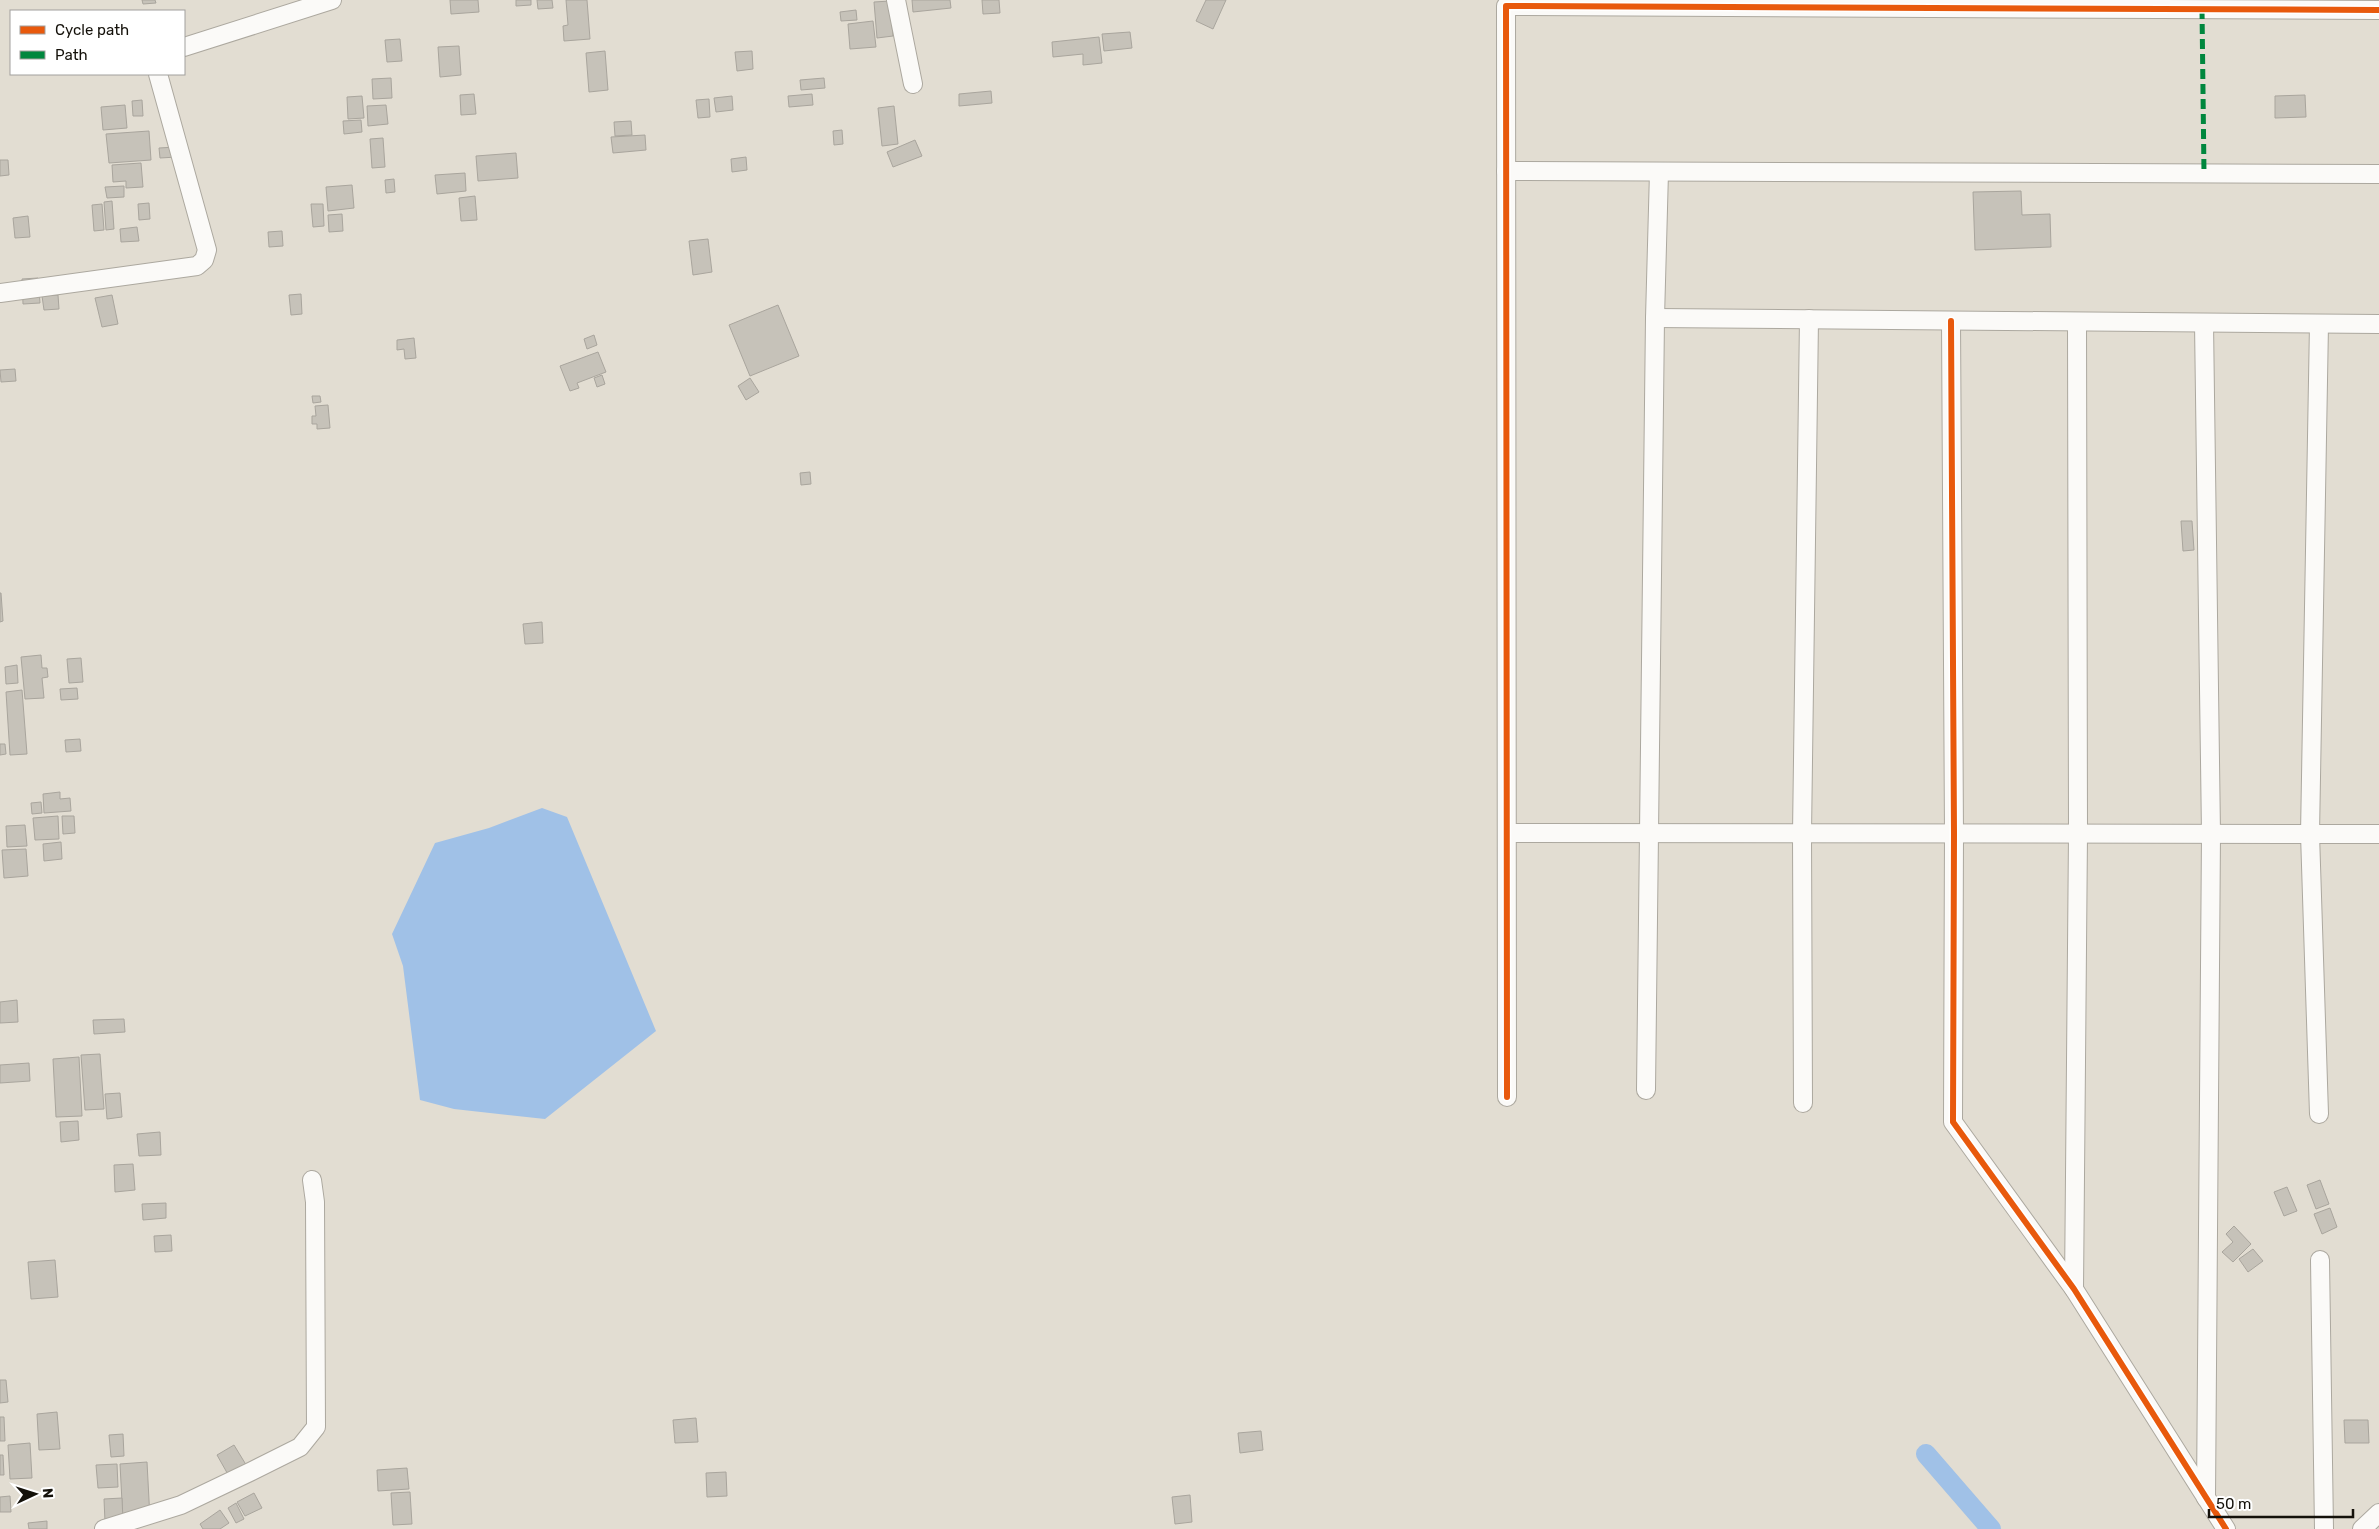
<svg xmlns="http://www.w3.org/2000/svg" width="2379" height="1529" font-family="Rubik,sans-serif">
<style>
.water{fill:#a0c1e7}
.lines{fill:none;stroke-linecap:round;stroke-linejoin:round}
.canal{stroke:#a0c1e7;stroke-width:20}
.building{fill:#c6c2b9;stroke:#a9a59d}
.street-casing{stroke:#aca89f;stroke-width:20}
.street{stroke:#fbfaf8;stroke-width:18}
.quiet{stroke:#00873e;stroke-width:5;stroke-dasharray:10 5;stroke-linecap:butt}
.cycleway-casing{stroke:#fff;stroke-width:9}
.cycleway{stroke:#e8590c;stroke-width:6}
</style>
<rect width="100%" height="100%" fill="#e2ddd2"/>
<!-- water -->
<polygon class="water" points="542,808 567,817 656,1031 545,1119 454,1109 420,1100 403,966 392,934 435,843 489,828"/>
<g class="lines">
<!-- canal -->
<polyline class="canal" points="1926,1454 1991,1529"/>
</g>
<!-- building -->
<g class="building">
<polygon points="142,0 155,0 156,3 143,4"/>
<polygon points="450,0 478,0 479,12 451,14"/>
<polygon points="516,0 531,0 531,5 516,6"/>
<polygon points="537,0 552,0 553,8 538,9"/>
<polygon points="566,0 587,0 590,39 564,41 563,26 568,25"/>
<polygon points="912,0 950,0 951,8 913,12"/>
<polygon points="982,0 999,0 1000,13 983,14"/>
<polygon points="1206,0 1226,0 1213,29 1196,21"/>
<polygon points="890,1 893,36 877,38 874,2"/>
<polygon points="856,10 857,20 841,21 840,12"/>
<polygon points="873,21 876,47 850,49 848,24"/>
<polygon points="1130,32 1132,48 1104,51 1102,34"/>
<polygon points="1099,37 1102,63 1083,65 1083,54 1053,57 1052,42"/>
<polygon points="400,39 402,61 387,62 385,40"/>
<polygon points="459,46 461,75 440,77 438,47"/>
<polygon points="605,51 608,90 589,92 586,53"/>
<polygon points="752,51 753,69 737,71 735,52"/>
<polygon points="391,78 392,98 373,99 372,79"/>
<polygon points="824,78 825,88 801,90 800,80"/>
<polygon points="991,91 992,103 959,106 959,94"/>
<polygon points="474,94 476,114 461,115 460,95"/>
<polygon points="812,94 813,105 789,107 788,96"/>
<polygon points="2305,95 2306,117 2275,118 2275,96"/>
<polygon points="362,96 364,118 348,119 347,97"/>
<polygon points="732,96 733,110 716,112 714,98"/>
<polygon points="709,99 710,117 698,118 696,100"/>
<polygon points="142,100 143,116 133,116 132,101"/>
<polygon points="125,105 127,128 103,130 101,107"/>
<polygon points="386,105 388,124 368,126 367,106"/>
<polygon points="894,106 898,144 882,146 878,108"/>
<polygon points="361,120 362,132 344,134 343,121"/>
<polygon points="631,121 632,135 615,136 614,122"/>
<polygon points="842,130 843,144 834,145 833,131"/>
<polygon points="149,131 151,160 109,163 106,134"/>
<polygon points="645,135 646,150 613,153 611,137"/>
<polygon points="383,138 385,167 372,168 370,139"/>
<polygon points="915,140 922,156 893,167 887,152"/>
<polygon points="176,147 177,157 160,158 159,148"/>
<polygon points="516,153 518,178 478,181 476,156"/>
<polygon points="746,157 747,170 732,172 731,159"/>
<polygon points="0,160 8,160 9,175 0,176"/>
<polygon points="141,163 143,187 126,188 126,181 113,182 112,165"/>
<polygon points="465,173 466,191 437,194 435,175"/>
<polygon points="394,179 395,192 386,193 385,180"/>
<polygon points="352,185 354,208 328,211 326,187"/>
<polygon points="124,186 124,197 107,198 105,187"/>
<polygon points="2021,191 2022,215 2050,214 2051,247 1975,250 1973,192"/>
<polygon points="475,196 477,220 461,221 459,198"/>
<polygon points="112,201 114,229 106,230 104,202"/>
<polygon points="149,203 150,219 139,220 138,204"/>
<polygon points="102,204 104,230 94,231 92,205"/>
<polygon points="311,204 323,204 324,226 313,227"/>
<polygon points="342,214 343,231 329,232 328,215"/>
<polygon points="28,216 30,237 15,238 13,218"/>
<polygon points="137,227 139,241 121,242 120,229"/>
<polygon points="282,231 283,246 269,247 268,232"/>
<polygon points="708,239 712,272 693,275 689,241"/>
<polygon points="38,278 40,303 23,304 22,279"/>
<polygon points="301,294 302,314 291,315 289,295"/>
<polygon points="58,295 59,309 44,310 42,296"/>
<polygon points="112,295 118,324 102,327 95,298"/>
<polygon points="778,305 799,356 750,376 729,325"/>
<polygon points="594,335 597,345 587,349 584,339"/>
<polygon points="414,338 416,358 405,359 404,349 397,350 397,340"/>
<polygon points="598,352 606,372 577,383 579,388 570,391 560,366"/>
<polygon points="15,369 16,381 1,382 0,370"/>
<polygon points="602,375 605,384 597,387 594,378"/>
<polygon points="750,378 759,392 746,400 738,386"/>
<polygon points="312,396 320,396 321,402 313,403"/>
<polygon points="328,405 330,428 317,429 317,424 312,424 312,416 316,416 315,406"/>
<polygon points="810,472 811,484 801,485 800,473"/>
<polygon points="2181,521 2192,521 2194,550 2183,551"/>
<polygon points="1,593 3,621 0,622 0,593"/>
<polygon points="542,622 543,643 525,644 523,624"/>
<polygon points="41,655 42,668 47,668 48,677 42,678 44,698 25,699 21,657"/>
<polygon points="81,658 83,682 69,683 67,659"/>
<polygon points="17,665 18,683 6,684 5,667"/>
<polygon points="77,688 78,699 61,700 60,689"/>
<polygon points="22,690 27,754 10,755 6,692"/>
<polygon points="80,739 81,751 66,752 65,740"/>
<polygon points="0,744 5,744 6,754 0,755"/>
<polygon points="60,792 60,799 70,798 71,811 44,813 43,794"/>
<polygon points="41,802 42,813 32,814 31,803"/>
<polygon points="58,816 59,839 35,840 33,818"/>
<polygon points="62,816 74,816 75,833 63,834"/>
<polygon points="25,825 27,846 7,847 6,826"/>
<polygon points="61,842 62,859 44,861 43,844"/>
<polygon points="26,849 28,876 4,878 2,850"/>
<polygon points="17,1000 18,1022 0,1023 0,1002"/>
<polygon points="124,1019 125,1032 94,1034 93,1020"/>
<polygon points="100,1054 104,1109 85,1110 81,1055"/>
<polygon points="79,1057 82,1116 56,1117 53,1059"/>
<polygon points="29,1063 30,1081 0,1083 0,1065"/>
<polygon points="120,1093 122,1117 107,1119 105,1094"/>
<polygon points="78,1121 79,1140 61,1142 60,1122"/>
<polygon points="160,1132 161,1155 139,1156 137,1134"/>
<polygon points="133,1164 135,1190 115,1192 114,1165"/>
<polygon points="2320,1180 2329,1204 2316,1209 2307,1185"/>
<polygon points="2287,1187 2297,1211 2284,1216 2274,1192"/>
<polygon points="166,1203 166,1218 143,1220 142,1204"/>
<polygon points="2330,1208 2337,1227 2322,1234 2314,1214"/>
<polygon points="2234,1226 2251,1244 2233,1262 2222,1252 2233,1242 2226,1234"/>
<polygon points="171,1235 172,1251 155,1252 154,1236"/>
<polygon points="2253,1249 2263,1261 2248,1272 2239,1259"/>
<polygon points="55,1260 58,1297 31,1299 28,1262"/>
<polygon points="0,1380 6,1380 8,1402 0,1403"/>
<polygon points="57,1412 60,1449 39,1450 37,1414"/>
<polygon points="0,1417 4,1417 5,1441 0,1441"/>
<polygon points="696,1418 698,1442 675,1443 673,1420"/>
<polygon points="2344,1420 2368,1420 2369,1443 2345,1443"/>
<polygon points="1261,1431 1263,1450 1240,1453 1238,1433"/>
<polygon points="123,1434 124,1456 111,1457 109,1435"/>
<polygon points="30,1443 32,1478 10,1479 8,1445"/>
<polygon points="234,1445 248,1468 230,1478 217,1455"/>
<polygon points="0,1455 3,1455 4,1475 0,1475"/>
<polygon points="147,1462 150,1519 123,1521 120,1464"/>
<polygon points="117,1464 118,1487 98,1488 96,1465"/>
<polygon points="407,1468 409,1489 378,1491 377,1470"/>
<polygon points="726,1472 727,1496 707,1497 706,1473"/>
<polygon points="410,1492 412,1524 393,1525 391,1493"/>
<polygon points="254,1493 262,1508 245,1516 237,1502"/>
<polygon points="1190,1495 1192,1522 1175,1524 1172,1497"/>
<polygon points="10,1496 11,1512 0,1512 0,1497"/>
<polygon points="122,1498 123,1521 105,1522 104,1499"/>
<polygon points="236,1503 244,1519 236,1523 228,1508"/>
<polygon points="220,1510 229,1523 220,1529 203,1529 200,1524"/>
<polygon points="47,1521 47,1529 29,1529 28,1523"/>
</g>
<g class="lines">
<defs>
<g id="street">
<polyline points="896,0 913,84"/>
<polyline points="184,47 332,0"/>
<polyline points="1506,171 2379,174"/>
<polyline points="0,293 197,266 204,260 207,250 158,74"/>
<polyline points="1655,318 2379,324"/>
<polyline points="1951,321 1954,834 1953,1122 2074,1289 2226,1529"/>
<polyline points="2204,323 2211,834 2206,1498"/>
<polyline points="1507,833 2379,834"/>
<polyline points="1646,1090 1655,318 1659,172"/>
<polyline points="1507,1097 1506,6 2379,10"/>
<polyline points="1803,1103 1802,834 1809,319"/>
<polyline points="2319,1114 2310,834 2319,324"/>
<polyline points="2320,1260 2324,1529"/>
<polyline points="2074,1289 2078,834 2077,322"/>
<polyline points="104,1529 181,1505 252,1471 300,1447 316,1427 315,1202 312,1180"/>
<polyline points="2362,1529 2379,1513"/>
</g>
</defs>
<!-- street casing -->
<use href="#street" class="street-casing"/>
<!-- street -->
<use href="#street" class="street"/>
<!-- quiet -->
<polyline class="quiet" points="2202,9 2204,173"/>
<defs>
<g id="cycleway">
<polyline points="1951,321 1954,834 1953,1122 2074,1289 2226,1529"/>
<polyline points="1507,1097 1506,6 2379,10"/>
</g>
</defs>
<!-- cycleway casing -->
<use href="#cycleway" class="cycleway-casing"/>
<!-- cycleway -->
<use href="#cycleway" class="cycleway"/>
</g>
<!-- legend -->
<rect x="10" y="10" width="175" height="65" fill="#ffffff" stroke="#a1a09d"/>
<rect x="20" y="26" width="25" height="8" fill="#e8590c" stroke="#a1a09d"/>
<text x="55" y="35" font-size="15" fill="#14110a">Cycle path</text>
<rect x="20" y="51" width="25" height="8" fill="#00873e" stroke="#a1a09d"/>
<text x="55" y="60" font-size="15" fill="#14110a">Path</text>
<!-- north arrow -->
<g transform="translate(35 1494) rotate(86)" stroke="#ffffff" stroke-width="4" paint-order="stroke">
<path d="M0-4L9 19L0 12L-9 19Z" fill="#14110a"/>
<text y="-8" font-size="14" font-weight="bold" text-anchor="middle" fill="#14110a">N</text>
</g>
<!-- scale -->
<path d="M2209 1509v8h144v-8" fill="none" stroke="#14110a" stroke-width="2.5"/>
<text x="2216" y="1509" font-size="15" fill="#14110a" stroke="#ffffff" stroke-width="4" paint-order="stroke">50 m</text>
</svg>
